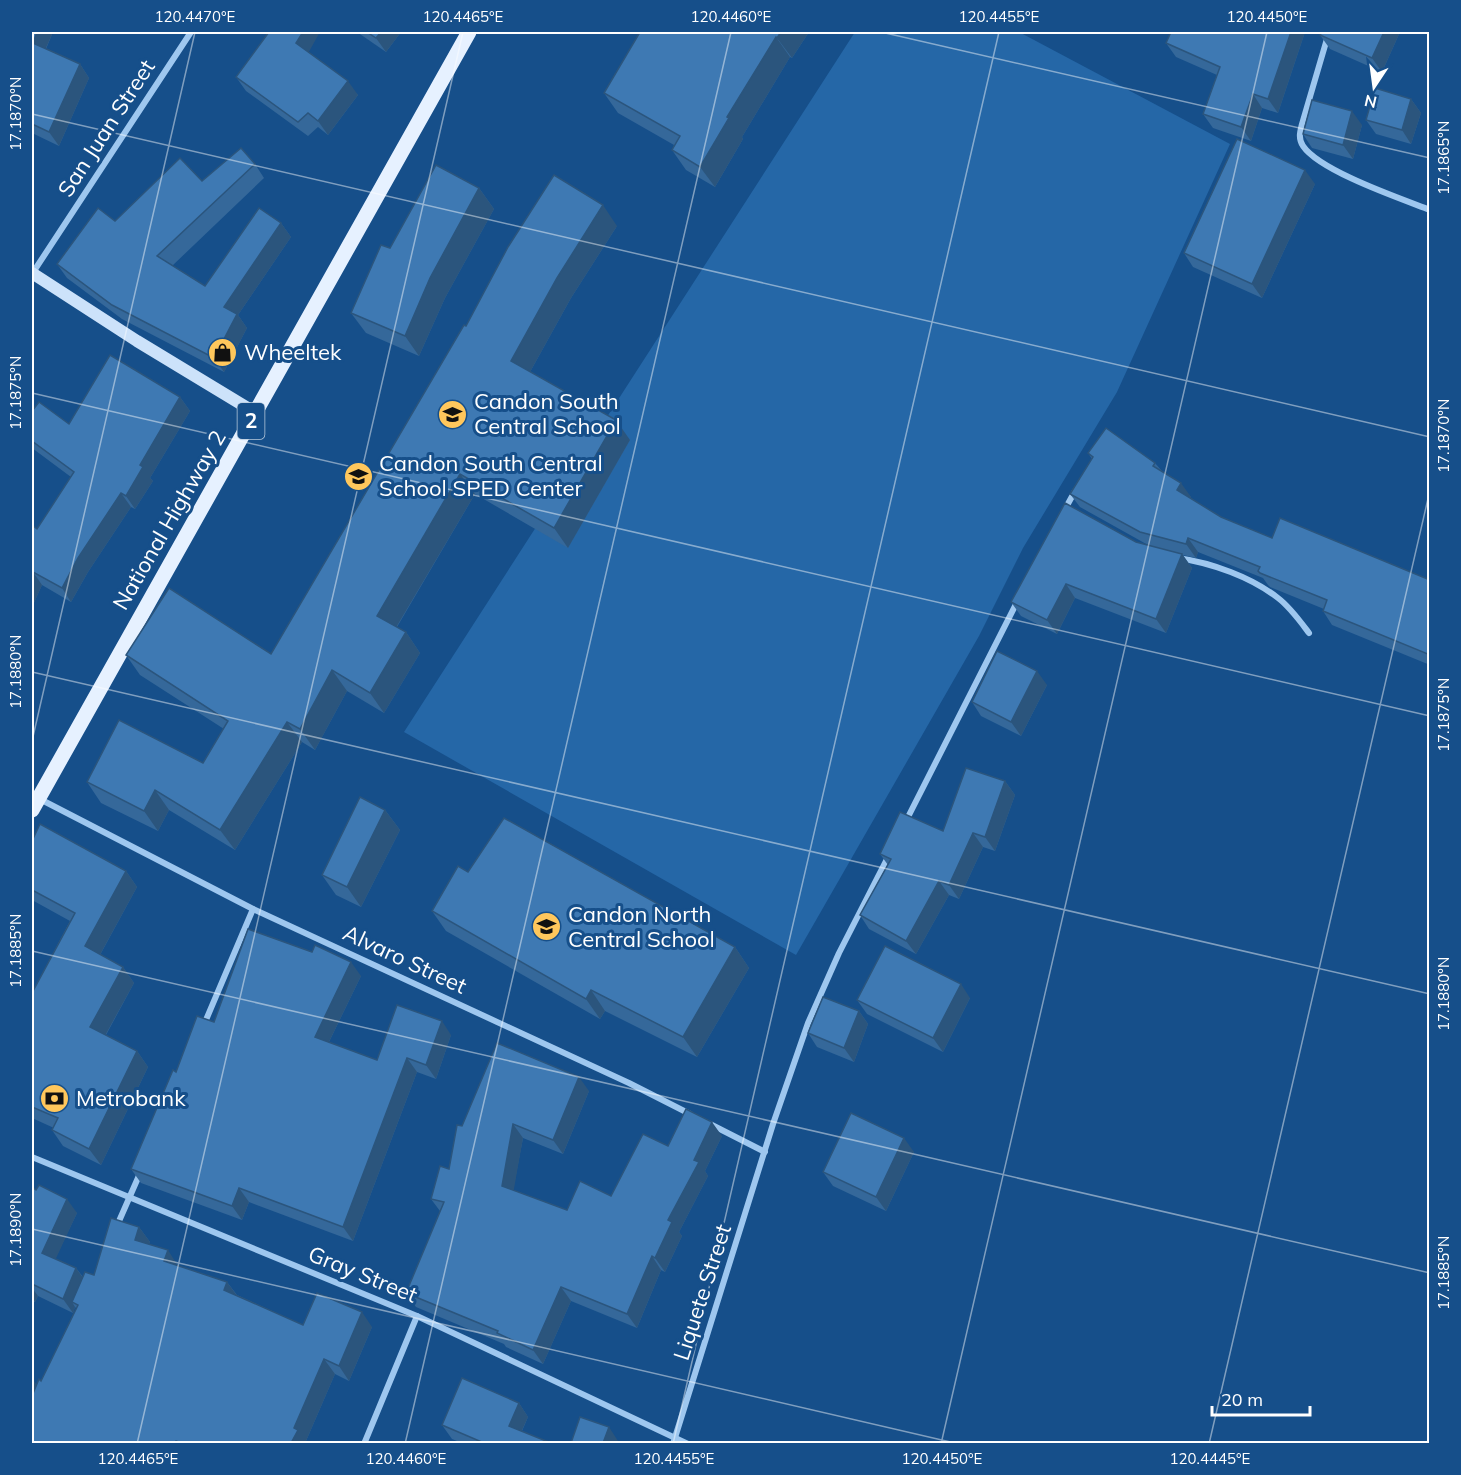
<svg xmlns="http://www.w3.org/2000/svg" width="1461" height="1475" font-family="Mulish,sans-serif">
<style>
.green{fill:#2567a7}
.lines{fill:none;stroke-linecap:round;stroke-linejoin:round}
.street{stroke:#9ec7ef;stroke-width:6}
.secondary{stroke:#cce2fa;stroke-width:12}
.primary{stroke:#e6f1ff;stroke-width:15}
.wall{fill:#35689a}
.shaded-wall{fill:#2b557d}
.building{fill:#3e79b3;stroke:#2b557d;stroke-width:1.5}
.ticks{fill:none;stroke:#fff;stroke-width:1.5;stroke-opacity:0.45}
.labels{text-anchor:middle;stroke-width:6;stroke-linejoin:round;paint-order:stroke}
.shield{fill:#164f8a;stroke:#b9cadc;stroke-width:1.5}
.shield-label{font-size:21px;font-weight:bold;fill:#fff}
.street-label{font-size:22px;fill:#fff;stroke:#164f8a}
.poi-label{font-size:22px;fill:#fff;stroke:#164f8a;text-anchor:start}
.neatline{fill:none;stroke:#fff;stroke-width:2}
.ticks-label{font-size:15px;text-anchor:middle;fill:#fff}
</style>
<rect width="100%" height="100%" fill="#164f8a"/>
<!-- green -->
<polygon class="green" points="855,32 1019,32 1230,144 1117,392 1023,548 979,636 796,955 404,732"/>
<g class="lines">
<!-- street -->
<g class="street">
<path d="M1329 32 1302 124C1300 132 1298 138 1303 146 1320 171 1399 198 1430 210"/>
<polyline points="32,274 191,32"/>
<polyline points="1064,511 1075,491"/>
<path d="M1178 558C1212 563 1251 577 1278 598 1290 607 1300 621 1309 633"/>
<polyline points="32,795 253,909 629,1083 690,1114"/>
<polyline points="906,821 1018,600"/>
<polyline points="203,1027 253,909"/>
<polyline points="710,1124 765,1152"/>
<polyline points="32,1157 417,1316 688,1444"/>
<polyline points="116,1228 141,1171"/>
<polyline points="364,1444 417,1316"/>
<polyline points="673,1444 773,1124 808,1023 839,953 888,857"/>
</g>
<!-- secondary -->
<polyline class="secondary" points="32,273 137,341 256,413"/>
<!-- primary -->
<polyline class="primary" points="32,810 469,32"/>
</g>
<!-- wall -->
<g class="wall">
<polygon points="32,32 53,32 46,49 80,64 89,78 59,146 32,133"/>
<polygon points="357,32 401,32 386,52"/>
<polygon points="640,32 809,32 792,58 790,57 742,137 743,139 715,187 686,170 672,150 674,145 618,113 604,93"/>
<polygon points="1305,32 1278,113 1262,108 1251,141 1213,128 1203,114 1217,75 1176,57 1166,43"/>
<polygon points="1400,32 1382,72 1330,49 1320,35"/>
<polygon points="309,52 358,95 328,135 318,127 308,136 246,91 236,77"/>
<polygon points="1411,99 1421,113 1411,144 1376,134 1366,120"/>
<polygon points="1362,125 1353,159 1312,148 1303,134"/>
<polygon points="255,164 264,178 172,266 205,286 281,223 291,237 238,315 247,328 224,372 122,319 67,278 57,264 115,221 202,181"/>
<polygon points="1315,184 1262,298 1193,267 1184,253"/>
<polygon points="479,188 494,209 445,298 419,356 366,333 351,313 390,248"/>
<polygon points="617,226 571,298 530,372 630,440 568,548 475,494 397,627 406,632 420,653 384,713 347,691 315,750 302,742 235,850 169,810 158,831 101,803 87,782 203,763 224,729 140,675 126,655 271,654 466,326"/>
<polygon points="180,397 190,411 150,478 153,481 135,509 131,507 88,572 71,602 42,585 32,607 32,525 37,529 71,477 32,448 32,411 69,424"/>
<polygon points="1088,453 1155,463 1161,470 1191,497 1190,498 1221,517 1272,538 1430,580 1430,665 1332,625 1323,611 1324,609 1270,587 1268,585 1263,578 1198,552 1196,558 1183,555 1192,568 1166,633 1075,598 1057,634 1021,616 1011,602 1136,542 1148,545 1080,507 1070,494 1092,459"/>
<polygon points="1047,685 1021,736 981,716 972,702"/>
<polygon points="1005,781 1015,795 995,851 983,847 959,899 949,895 916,954 869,929 860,915 888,865 880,854 943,831"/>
<polygon points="385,810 400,830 361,907 336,895 322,875"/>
<polygon points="32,841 126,871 137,887 100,955 123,967 134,983 106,1035 137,1051 148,1067 101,1165 63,1146 52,1130 54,1128 32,1118 32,993 70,921 32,900"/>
<polygon points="468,872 735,947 749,968 697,1057 605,1011 600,1019 446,931 432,911"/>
<polygon points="361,976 329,1042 377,1060 451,1035 436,1079 417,1072 353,1241 249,1202 242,1220 141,1183 131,1169 176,1072 214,1022"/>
<polygon points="970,998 943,1052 867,1014 857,1000"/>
<polygon points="859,1011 868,1024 854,1062 817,1047 808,1033"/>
<polygon points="589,1091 563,1154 523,1138 513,1190 567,1210 611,1196 668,1146 722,1136 705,1171 708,1176 679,1232 682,1236 665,1272 661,1270 637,1328 571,1301 543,1364 506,1347 504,1344 416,1307 406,1293 440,1211 431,1199 449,1169 462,1126"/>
<polygon points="914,1152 886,1211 833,1186 823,1172"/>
<polygon points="32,1187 77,1213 55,1259 76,1268 83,1277 94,1275 139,1227 150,1242 149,1244 178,1266 227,1282 237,1295 303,1325 372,1327 349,1381 335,1374 306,1441 307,1443 32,1443 32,1378 36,1385 41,1381 77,1309 75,1307 73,1313 38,1296 35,1302 32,1301"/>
<polygon points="519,1403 528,1417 522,1431 551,1443 462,1443 452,1439 442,1425"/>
</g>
<!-- shaded-wall -->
<g class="shaded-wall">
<polygon points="37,32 53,32 42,57 33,43"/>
<polygon points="303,32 320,32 306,57 296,43"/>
<polygon points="381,32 401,32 386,52 376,38"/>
<polygon points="781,32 809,32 792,58 777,38"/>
<polygon points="1291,32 1305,32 1278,113 1268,99"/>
<polygon points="1384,32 1400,32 1382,72 1372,58"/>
<polygon points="776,37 790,57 742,137 743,139 715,187 700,167 727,117"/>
<polygon points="80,64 89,78 59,146 49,132"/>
<polygon points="348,81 358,95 328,135 318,121"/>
<polygon points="1253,94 1262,108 1251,141 1241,127"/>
<polygon points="1411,99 1421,113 1411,144 1402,130"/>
<polygon points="1352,111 1362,125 1353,159 1343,145"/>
<polygon points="1305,170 1315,184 1262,298 1252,284"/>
<polygon points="479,188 494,209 445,298 419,356 405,336 430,278"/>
<polygon points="603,205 617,226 571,298 525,381 511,361 557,278"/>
<polygon points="281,223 291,237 238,315 247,328 224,372 214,358 224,307"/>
<polygon points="180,397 190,411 150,478 153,481 135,509 126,496 140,465"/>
<polygon points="616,420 630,440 568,548 554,528"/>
<polygon points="460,474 475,494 391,636 377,616"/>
<polygon points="1181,483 1191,497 1187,504 1177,490"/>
<polygon points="121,493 131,507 88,572 71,602 62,588 78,558"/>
<polygon points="1188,538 1198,552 1196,558 1186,544"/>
<polygon points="1182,554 1192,568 1166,633 1156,619"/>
<polygon points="33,572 42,585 32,607 32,574"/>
<polygon points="1066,584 1075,598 1057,634 1047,620"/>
<polygon points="406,632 420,653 384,713 370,693"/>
<polygon points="332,670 347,691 315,750 300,729"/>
<polygon points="1037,671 1047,685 1021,736 1011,722"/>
<polygon points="287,722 302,742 235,850 220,830"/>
<polygon points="1005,781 1015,795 995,851 985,837"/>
<polygon points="155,790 169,810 158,831 144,811"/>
<polygon points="385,810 400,830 361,907 347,887"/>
<polygon points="973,833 983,847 959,899 949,885"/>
<polygon points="126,871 137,887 96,962 85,946"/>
<polygon points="939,881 949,895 916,954 906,941"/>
<polygon points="735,947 749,968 697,1057 683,1037"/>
<polygon points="351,962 361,976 325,1050 315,1037"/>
<polygon points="123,967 134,983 101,1043 90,1027"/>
<polygon points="961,984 970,998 943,1052 933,1038"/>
<polygon points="591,990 605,1011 600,1019 586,999"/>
<polygon points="859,1011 868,1024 854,1062 844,1048"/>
<polygon points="442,1021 451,1035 436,1079 426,1065"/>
<polygon points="137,1051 148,1067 101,1165 89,1149"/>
<polygon points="407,1058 417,1072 353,1241 343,1227"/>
<polygon points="579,1077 589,1091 563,1154 553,1140"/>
<polygon points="712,1122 722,1136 705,1171 708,1176 679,1232 682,1236 665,1272 655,1258 668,1220 694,1160"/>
<polygon points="513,1124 523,1138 512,1200 502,1186"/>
<polygon points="904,1138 914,1152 886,1211 876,1197"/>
<polygon points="239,1188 249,1202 242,1220 232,1206"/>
<polygon points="67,1199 77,1213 52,1267 42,1253"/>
<polygon points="139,1227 150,1242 146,1255 135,1240"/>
<polygon points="168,1250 178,1266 175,1276 164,1261"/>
<polygon points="652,1256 661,1270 637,1328 627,1314"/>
<polygon points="76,1268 86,1282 72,1302 75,1307 73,1313 63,1299"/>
<polygon points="227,1282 238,1297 224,1290"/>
<polygon points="561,1287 571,1301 543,1364 533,1350"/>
<polygon points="32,1288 38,1296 35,1302 32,1297"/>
<polygon points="362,1312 372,1327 349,1381 339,1366"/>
<polygon points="324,1359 335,1374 306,1441 307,1443 291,1443 294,1428"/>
<polygon points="32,1378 40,1390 32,1409"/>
<polygon points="519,1403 528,1417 518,1439 509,1426"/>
<polygon points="609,1427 618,1441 617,1443 603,1443"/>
</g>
<!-- building -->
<g class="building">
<polygon points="32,32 37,32 33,43 80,64 49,132 32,124"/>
<polygon points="269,32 303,32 296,43 348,81 318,121 308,113 298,122 236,77"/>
<polygon points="367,32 381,32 376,38"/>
<polygon points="640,32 781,32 777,38 776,37 727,117 729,118 700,167 672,150 680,136 604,93"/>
<polygon points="1171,32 1291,32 1268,99 1253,94 1241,127 1203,114 1220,67 1166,43"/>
<polygon points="1322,32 1384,32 1372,58 1320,35"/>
<polygon points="1375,88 1411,99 1402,130 1366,120"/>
<polygon points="1312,100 1352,111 1343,145 1303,134"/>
<polygon points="1237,139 1305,170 1252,284 1184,253"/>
<polygon points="241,148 255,164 157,256 205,286 259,208 281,223 224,307 237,314 214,358 112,305 57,264 98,208 115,221 180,158 202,181"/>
<polygon points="436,165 479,188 430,278 405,336 351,313 381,245 390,248"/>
<polygon points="554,175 603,205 557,278 511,361 616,420 554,528 460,474 377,616 406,632 370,693 332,670 300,729 287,722 220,830 155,790 144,811 87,782 119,720 203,763 228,721 126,655 169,588 271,654 464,325 466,326 508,247"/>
<polygon points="110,355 180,397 140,465 143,467 126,496 121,493 78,558 62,588 33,572 32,574 32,525 37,529 74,472 32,441 32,411 39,402 69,424"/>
<polygon points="1106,428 1155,463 1153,466 1181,483 1177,490 1221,517 1272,538 1280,518 1430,580 1430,655 1323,611 1327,600 1260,573 1258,571 1260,567 1188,538 1186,544 1140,532 1070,494 1093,457 1088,453"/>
<polygon points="1065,503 1136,542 1182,554 1156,619 1066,584 1047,620 1011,602"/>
<polygon points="997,651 1037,671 1011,722 972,702"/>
<polygon points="966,768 1005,781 985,837 973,833 949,885 939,881 906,941 860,915 891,859 880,854 900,812 943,831"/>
<polygon points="360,797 385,810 347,887 322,875"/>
<polygon points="504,818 735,947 683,1037 591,990 586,999 432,911 458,866 468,872"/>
<polygon points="40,824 126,871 85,946 123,967 90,1027 137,1051 89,1149 52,1130 58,1118 32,1107 32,993 75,913 32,890 32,841"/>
<polygon points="248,929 312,952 315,945 351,962 315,1037 377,1060 397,1005 442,1021 426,1065 407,1058 343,1227 239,1188 232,1206 131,1169 173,1070 176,1072 197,1016 214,1022"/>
<polygon points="885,946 961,984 933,1038 857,1000"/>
<polygon points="823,997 859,1011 844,1048 808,1033"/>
<polygon points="497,1043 579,1077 553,1140 513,1124 502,1186 567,1210 580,1181 611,1196 643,1134 668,1146 686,1109 712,1122 694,1160 699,1162 668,1220 672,1222 655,1258 652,1256 627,1314 561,1287 533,1350 497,1333 498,1331 406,1293 444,1202 431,1199 440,1166 449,1169 457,1125 462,1126"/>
<polygon points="851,1113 904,1138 876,1197 823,1172"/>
<polygon points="39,1185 67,1199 42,1253 76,1268 63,1299 32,1284 32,1187 36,1190"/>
<polygon points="111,1218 139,1227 135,1240 168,1250 164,1261 227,1282 224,1290 303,1325 317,1293 362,1312 339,1366 324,1359 294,1428 298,1430 291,1443 182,1443 176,1441 174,1443 32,1443 32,1396 39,1379 41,1381 78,1305 72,1302 85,1272 94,1275"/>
<polygon points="462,1378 519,1403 509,1426 551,1443 484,1443 442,1425"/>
<polygon points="580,1417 609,1427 603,1443 571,1443"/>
</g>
<!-- ticks -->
<path class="ticks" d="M881 32 1430 158M32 114 1430 437M32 393 1430 716M32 672 1430 994M32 741 195 32M32 951 1430 1273M32 1229 959 1444M137 1444 463 32M405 1444 731 32M673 1444 999 32M941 1444 1267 32M1209 1444 1430 490"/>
<!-- icons -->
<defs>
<symbol id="shop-disc" viewBox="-11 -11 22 22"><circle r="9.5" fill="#ffc75c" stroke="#164f8a"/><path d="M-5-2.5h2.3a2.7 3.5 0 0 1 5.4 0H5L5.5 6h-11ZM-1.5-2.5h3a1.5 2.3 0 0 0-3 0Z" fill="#111"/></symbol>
<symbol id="school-disc" viewBox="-11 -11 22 22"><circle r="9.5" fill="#ffc75c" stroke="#164f8a"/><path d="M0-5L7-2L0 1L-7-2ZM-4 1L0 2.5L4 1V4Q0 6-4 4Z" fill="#111"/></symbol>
<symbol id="bank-disc" viewBox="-11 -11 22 22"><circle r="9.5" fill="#ffc75c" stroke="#164f8a"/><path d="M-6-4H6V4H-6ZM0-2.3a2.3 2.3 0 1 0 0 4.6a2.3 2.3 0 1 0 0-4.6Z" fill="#111"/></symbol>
</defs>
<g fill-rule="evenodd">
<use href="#shop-disc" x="206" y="336" width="33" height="33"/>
<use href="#school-disc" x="436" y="398" width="33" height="33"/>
<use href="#school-disc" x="342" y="460" width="33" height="33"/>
<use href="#school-disc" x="530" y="910" width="33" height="33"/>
<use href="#bank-disc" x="38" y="1082" width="33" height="33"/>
</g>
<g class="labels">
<!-- shield labels -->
<rect class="shield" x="237.5" y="403" width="27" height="36" rx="4.5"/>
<g class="shield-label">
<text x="251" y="428">2</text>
</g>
<!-- street labels -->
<g class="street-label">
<text transform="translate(106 128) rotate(-57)" y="8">San Juan Street</text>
<text transform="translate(169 520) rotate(-60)" y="8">National Highway 2</text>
<text transform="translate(405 959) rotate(25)" y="8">Alvaro Street</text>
<text transform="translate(363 1274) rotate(22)" y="8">Gray Street</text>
<text transform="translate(702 1292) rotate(-72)" y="8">Liquete Street</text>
</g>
<!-- poi labels -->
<g class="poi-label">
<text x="244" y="360">Wheeltek</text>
<text x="474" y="409">Candon South<tspan x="474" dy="25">Central School</tspan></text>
<text x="379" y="471">Candon South Central<tspan x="379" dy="25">School SPED Center</tspan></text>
<text x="568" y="922">Candon North<tspan x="568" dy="25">Central School</tspan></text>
<text x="76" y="1106">Metrobank</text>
</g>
</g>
<!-- border -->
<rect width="1461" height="1475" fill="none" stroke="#164f8a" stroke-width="66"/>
<!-- north arrow -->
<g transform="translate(1374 87) rotate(193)" stroke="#164f8a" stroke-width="4.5" paint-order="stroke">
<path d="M0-4.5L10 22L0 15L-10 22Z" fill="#ffffff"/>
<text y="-9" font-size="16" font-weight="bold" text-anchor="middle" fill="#ffffff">N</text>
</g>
<!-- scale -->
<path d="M1212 1406v9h98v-9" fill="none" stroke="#ffffff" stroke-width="3"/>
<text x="1221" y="1406" font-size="18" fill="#ffffff" stroke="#164f8a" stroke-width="4.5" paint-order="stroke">20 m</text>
<rect x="33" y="33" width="1395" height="1409" class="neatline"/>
<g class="ticks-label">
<text x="195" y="22">120.4470°E</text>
<text x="463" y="22">120.4465°E</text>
<text x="731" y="22">120.4460°E</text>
<text x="999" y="22">120.4455°E</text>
<text x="1267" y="22">120.4450°E</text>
<text transform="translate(16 114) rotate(-90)" y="5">17.1870°N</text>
<text transform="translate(1444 158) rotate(-90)" y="5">17.1865°N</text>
<text transform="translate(16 393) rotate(-90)" y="5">17.1875°N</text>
<text transform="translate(1444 436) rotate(-90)" y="5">17.1870°N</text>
<text transform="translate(16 672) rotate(-90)" y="5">17.1880°N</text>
<text transform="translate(1444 715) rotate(-90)" y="5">17.1875°N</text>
<text transform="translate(16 951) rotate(-90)" y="5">17.1885°N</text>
<text transform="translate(1444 994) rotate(-90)" y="5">17.1880°N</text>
<text transform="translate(16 1230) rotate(-90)" y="5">17.1890°N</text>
<text transform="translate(1444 1273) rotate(-90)" y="5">17.1885°N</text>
<text x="138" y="1464">120.4465°E</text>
<text x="406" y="1464">120.4460°E</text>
<text x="674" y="1464">120.4455°E</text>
<text x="942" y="1464">120.4450°E</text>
<text x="1210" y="1464">120.4445°E</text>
</g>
</svg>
